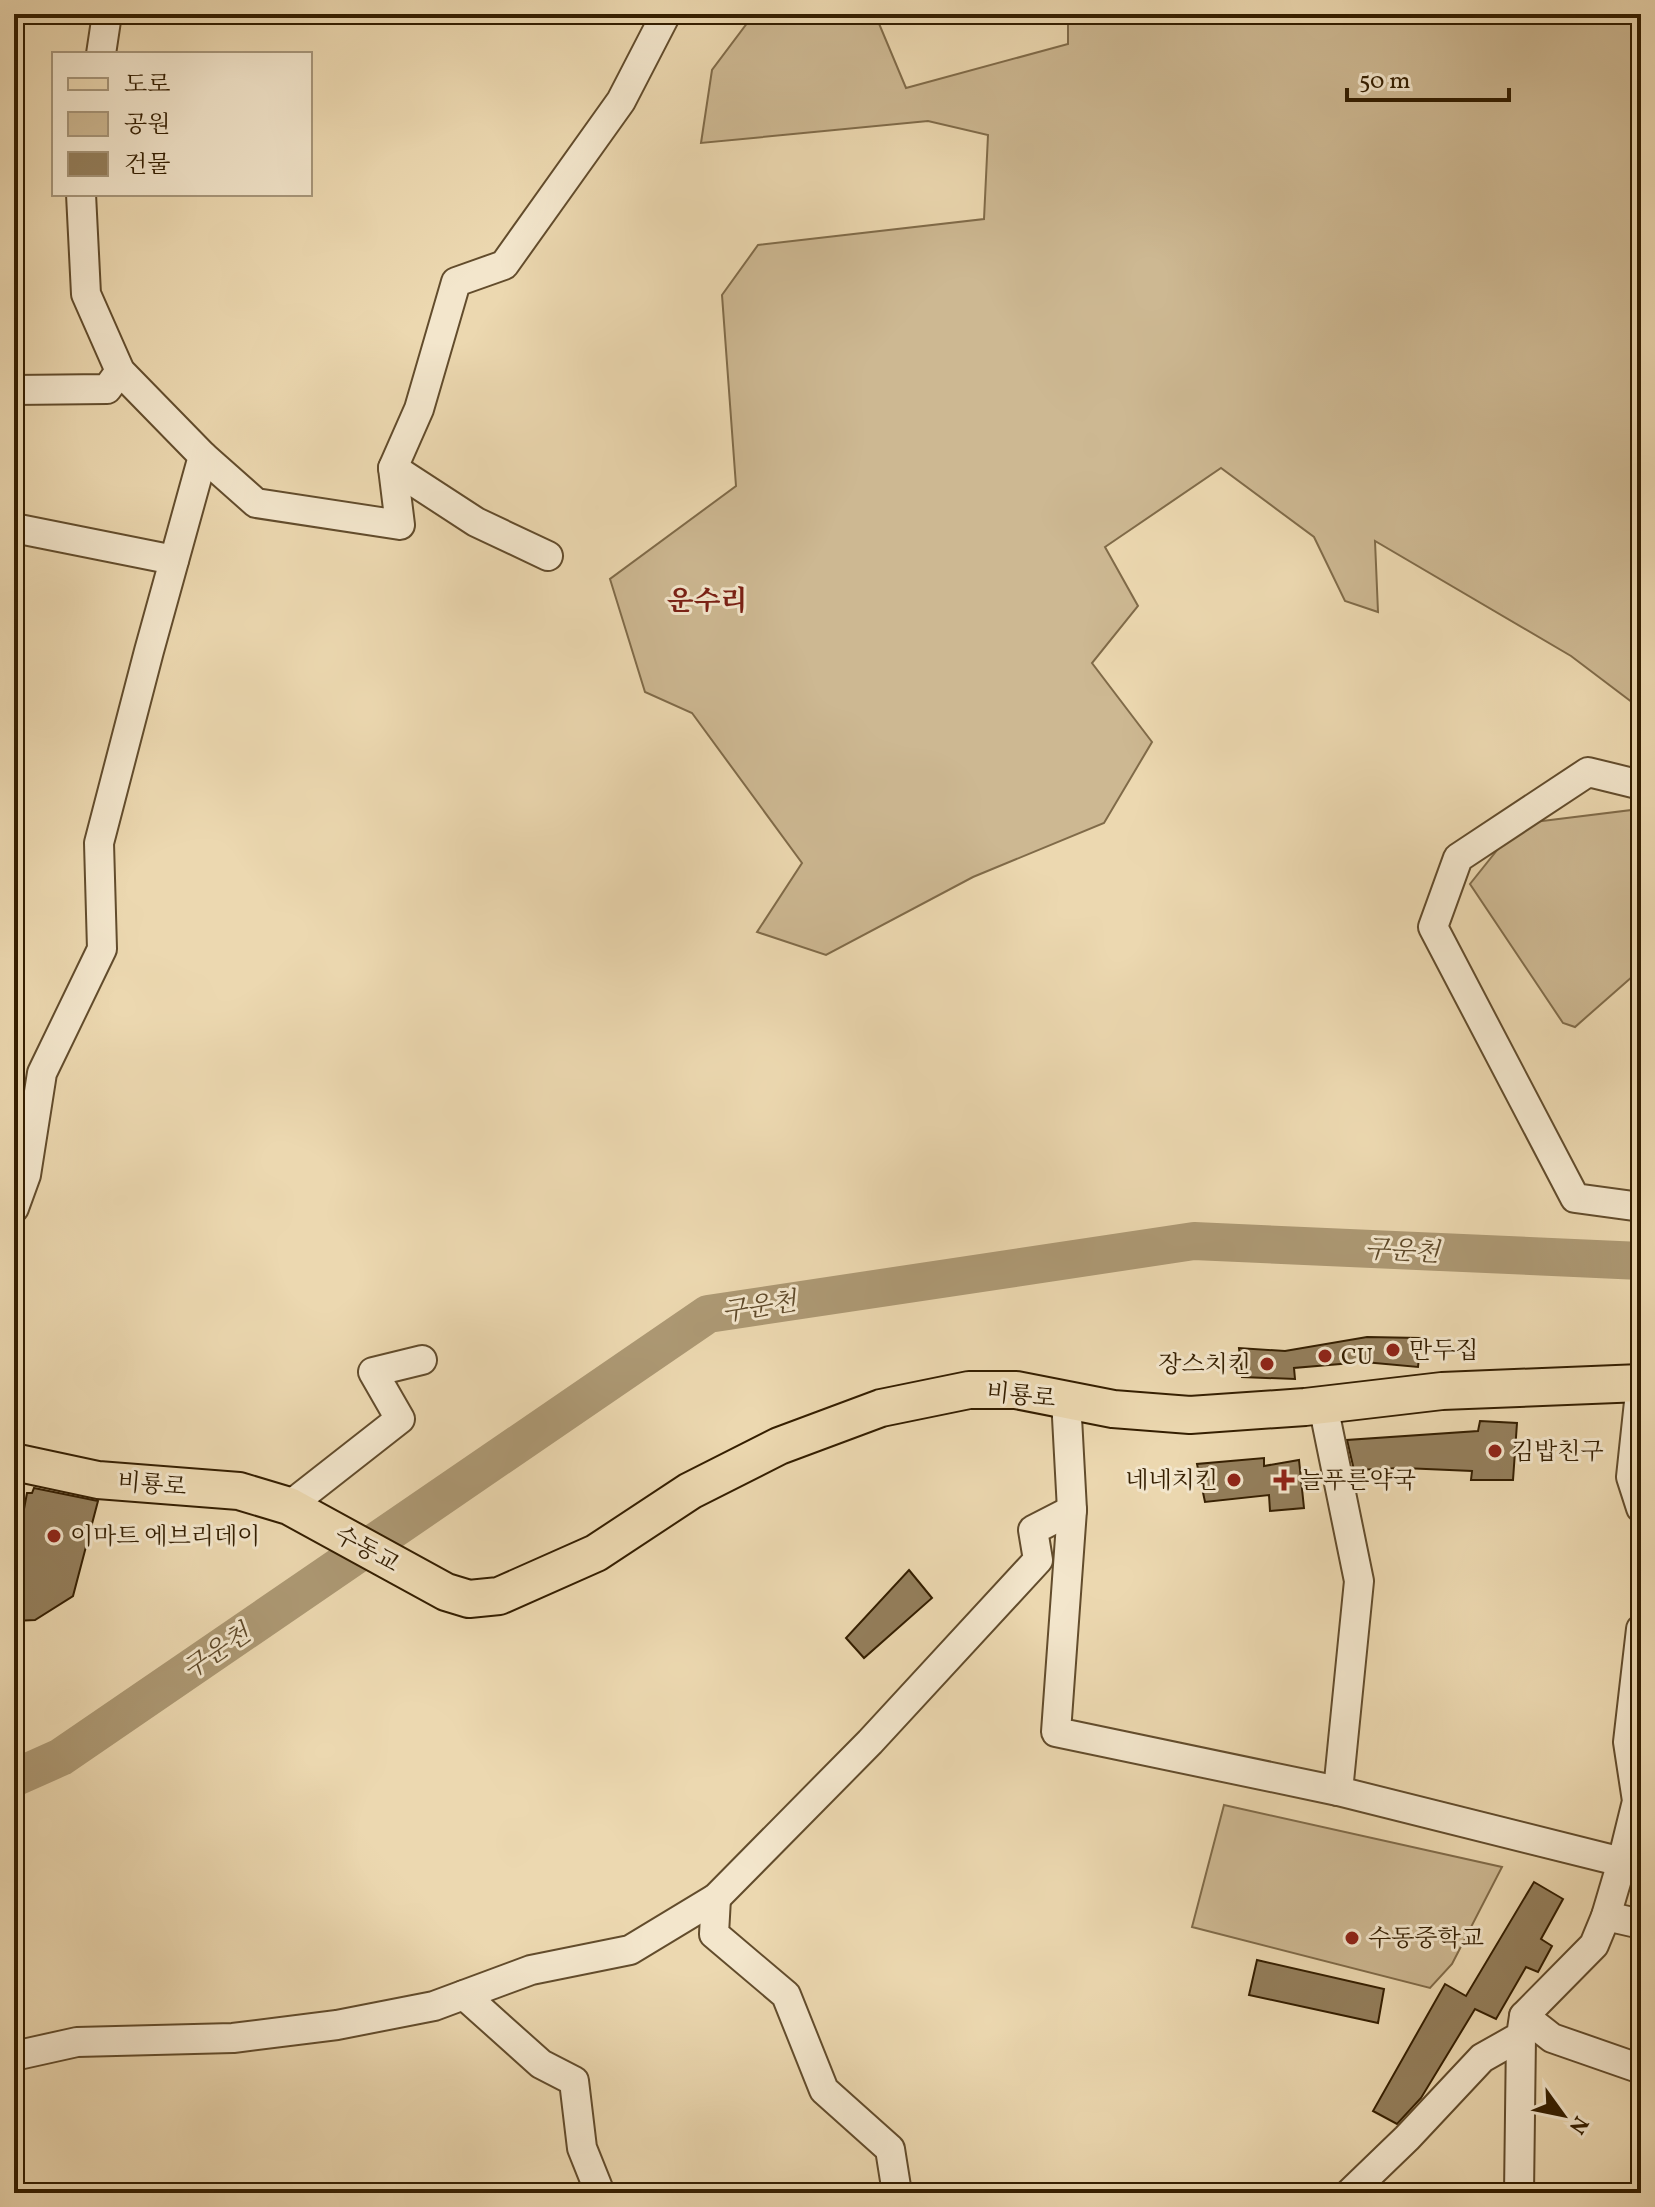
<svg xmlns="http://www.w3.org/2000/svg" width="1655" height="2207" font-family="Vollkorn,'Noto Serif KR',serif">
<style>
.green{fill:#cdb892;stroke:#806b49;stroke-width:2}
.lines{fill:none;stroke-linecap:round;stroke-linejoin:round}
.river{stroke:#ad9974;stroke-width:38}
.building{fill:#947f5c;stroke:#341e00;stroke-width:2}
.minor-casing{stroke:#624c2c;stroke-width:32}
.major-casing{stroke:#341e00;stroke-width:40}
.minor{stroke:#f3e6cc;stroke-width:28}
.major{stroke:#ecd8b0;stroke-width:36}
.poi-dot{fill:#8f2418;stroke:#f3e6cc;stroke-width:3}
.labels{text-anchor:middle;stroke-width:6;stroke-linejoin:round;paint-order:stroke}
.poi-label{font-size:24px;fill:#341e00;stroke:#f3e6cc;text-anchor:start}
.street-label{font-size:24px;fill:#341e00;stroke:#f3e6cc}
.water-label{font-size:26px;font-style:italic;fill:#5e4929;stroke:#f3e6cc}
.quarter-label{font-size:28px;font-weight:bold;fill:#7a1f14;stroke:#f3e6cc}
</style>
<rect width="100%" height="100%" fill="#ecd8b0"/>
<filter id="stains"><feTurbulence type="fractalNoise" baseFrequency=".0025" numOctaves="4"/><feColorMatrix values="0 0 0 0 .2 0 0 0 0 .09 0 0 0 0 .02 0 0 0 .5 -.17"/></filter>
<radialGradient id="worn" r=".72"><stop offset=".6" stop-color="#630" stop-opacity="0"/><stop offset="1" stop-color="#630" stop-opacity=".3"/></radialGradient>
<!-- green -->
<g class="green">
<polygon points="754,14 875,14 906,88 1068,44 1068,14 1641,14 1641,709 1571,656 1375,541 1378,612 1345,601 1314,537 1221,468 1105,547 1138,606 1092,663 1152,742 1104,823 973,877 826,955 757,932 802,863 692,713 645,692 610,579 736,486 722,295 758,245 984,219 988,135 928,121 701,143 712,70"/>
<polygon points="1640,809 1633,976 1575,1027 1563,1023 1470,884 1518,824"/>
<polygon points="1224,1805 1502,1867 1452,1964 1430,1988 1192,1927"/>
</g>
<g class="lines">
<!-- river -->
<polyline class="river" points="14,1778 61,1757 708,1314 1194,1241 1641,1261"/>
</g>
<!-- building -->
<g class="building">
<polygon points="14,1076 24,1079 14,1142"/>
<polygon points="1367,1337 1421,1338 1418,1367 1364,1362 1294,1368 1295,1379 1242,1377 1239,1348 1285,1351"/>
<polygon points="1480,1421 1517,1423 1513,1480 1471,1480 1472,1471 1403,1468 1354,1470 1347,1440 1478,1431"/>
<polygon points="1264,1458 1264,1466 1299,1460 1304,1508 1270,1511 1269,1495 1205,1502 1197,1464"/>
<polygon points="34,1488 98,1501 73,1596 35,1620 14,1621 14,1562 27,1493 32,1493"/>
<polygon points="909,1570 932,1598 864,1658 846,1638"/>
<polygon points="1534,1882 1563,1899 1541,1939 1552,1946 1538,1972 1526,1967 1496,2019 1475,2009 1421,2098 1397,2124 1373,2111 1445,1984 1466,1996"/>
<polygon points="1257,1960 1384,1989 1378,2023 1249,1995"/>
</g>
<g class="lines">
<defs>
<g id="minor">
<polyline points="101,54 107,14"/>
<polyline points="14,390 107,389 120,371"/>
<polyline points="203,456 256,503 400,525 393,468 419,409 456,282 504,265 621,101 666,14"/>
<polyline points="393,468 476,522 548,556"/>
<polyline points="14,528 174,560"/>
<polyline points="1641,785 1588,772 1458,858 1433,927 1575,1198 1641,1207"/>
<polyline points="14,1208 26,1175 42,1073 102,949 99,843 149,651 203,456 120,371 86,294 81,194"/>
<polyline points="1641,1383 1631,1477 1641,1508"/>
<polyline points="1066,1399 1072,1510 1056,1732 1338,1791 1622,1862"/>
<polyline points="1323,1405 1359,1581 1338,1791"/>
<polyline points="289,1506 400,1419 373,1372 422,1360"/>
<polyline points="716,1898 714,1934 786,1995 824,2090 890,2149 897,2193"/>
<polyline points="1606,1916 1641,1924"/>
<polyline points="464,1995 541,2064 574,2081 582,2148 600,2193"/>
<polyline points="1524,2016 1552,2038 1641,2069"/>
<polyline points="14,2056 77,2042 233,2038 337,2025 434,2006 531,1970 630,1950 716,1898 870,1742 1038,1560 1033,1530 1072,1510"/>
<polyline points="1350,2193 1407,2138 1482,2058 1521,2036 1524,2016 1594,1945 1606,1916 1622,1862 1637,1801 1628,1742 1641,1629"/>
<polyline points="1519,2193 1521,2036"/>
</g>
<polyline id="major" points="14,1462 98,1480 239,1491 289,1506 446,1592 469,1599 499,1596 596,1553 690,1491 779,1446 881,1408 969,1390 1016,1390 1113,1409 1190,1415 1305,1407 1442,1391 1641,1383"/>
</defs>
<!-- minor casing -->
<use href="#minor" class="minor-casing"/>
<!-- major casing -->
<use href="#major" class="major-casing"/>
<!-- minor -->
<use href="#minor" class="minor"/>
<!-- major -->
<use href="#major" class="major"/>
</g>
<!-- markers -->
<g class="poi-dot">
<circle cx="1393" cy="1350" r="8"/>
<circle cx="1325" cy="1356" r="8"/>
<circle cx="1267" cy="1364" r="8"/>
<circle cx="1495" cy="1451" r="8"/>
<circle cx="1234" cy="1480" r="8"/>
<path d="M1280 1468h8v8h8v8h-8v8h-8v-8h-8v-8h8z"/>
<circle cx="54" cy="1536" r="8"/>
<circle cx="1352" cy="1938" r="8"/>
</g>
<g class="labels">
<!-- poi labels -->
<g class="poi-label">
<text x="1409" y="1358">만두집</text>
<text x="1341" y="1364">CU</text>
<text x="1251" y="1372" text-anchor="end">장스치킨</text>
<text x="1511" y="1459">김밥친구</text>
<text x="1218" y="1488" text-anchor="end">네네치킨</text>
<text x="1300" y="1488">늘푸른약국</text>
<text x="70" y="1544">이마트 에브리데이</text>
<text x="1368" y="1946">수동중학교</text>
</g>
<!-- street labels -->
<g class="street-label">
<text transform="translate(1021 1395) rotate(6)" y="8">비룡로</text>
<text transform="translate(152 1484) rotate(5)" y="8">비룡로</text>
<text transform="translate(367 1549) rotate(29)" y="8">수동교</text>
</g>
<!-- water labels -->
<g class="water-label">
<text transform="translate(1402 1250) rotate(3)" y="9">구운천</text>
<text transform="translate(759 1306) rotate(-9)" y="9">구운천</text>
<text transform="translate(216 1651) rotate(-34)" y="9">구운천</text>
</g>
<!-- quarter labels -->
<g class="quarter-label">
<text x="707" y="610">운수리</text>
</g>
</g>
<!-- margin -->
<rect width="1655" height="2207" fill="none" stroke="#ecd8b0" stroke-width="48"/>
<rect x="16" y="16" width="1623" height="2175" fill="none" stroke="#341e00" stroke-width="4"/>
<rect x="24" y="24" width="1607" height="2159" fill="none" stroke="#341e00" stroke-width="2"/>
<!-- legend -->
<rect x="52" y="52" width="260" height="144" fill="#f3e6cc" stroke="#a7967a" stroke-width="2"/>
<rect x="68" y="78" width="40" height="12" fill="#ecd8b0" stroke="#a7967a" stroke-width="2"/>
<text x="124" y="92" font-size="24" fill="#341e00">도로</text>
<rect x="68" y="112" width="40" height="24" fill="#cdb892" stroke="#a7967a" stroke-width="2"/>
<text x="124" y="132" font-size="24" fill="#341e00">공원</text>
<rect x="68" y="152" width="40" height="24" fill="#947f5c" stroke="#a7967a" stroke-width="2"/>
<text x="124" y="172" font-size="24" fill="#341e00">건물</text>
<!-- north arrow -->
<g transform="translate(1563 2115) rotate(123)" stroke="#f3e6cc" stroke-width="6" paint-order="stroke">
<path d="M0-6L14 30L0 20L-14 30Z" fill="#341e00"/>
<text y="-12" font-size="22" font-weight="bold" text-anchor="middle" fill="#341e00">N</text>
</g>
<!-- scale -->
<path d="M1347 88v12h162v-12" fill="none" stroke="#341e00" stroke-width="4"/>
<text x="1359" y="88" font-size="24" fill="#341e00" stroke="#f3e6cc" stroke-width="6" paint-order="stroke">50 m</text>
<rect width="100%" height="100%" filter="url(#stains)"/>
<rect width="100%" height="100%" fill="url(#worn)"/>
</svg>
